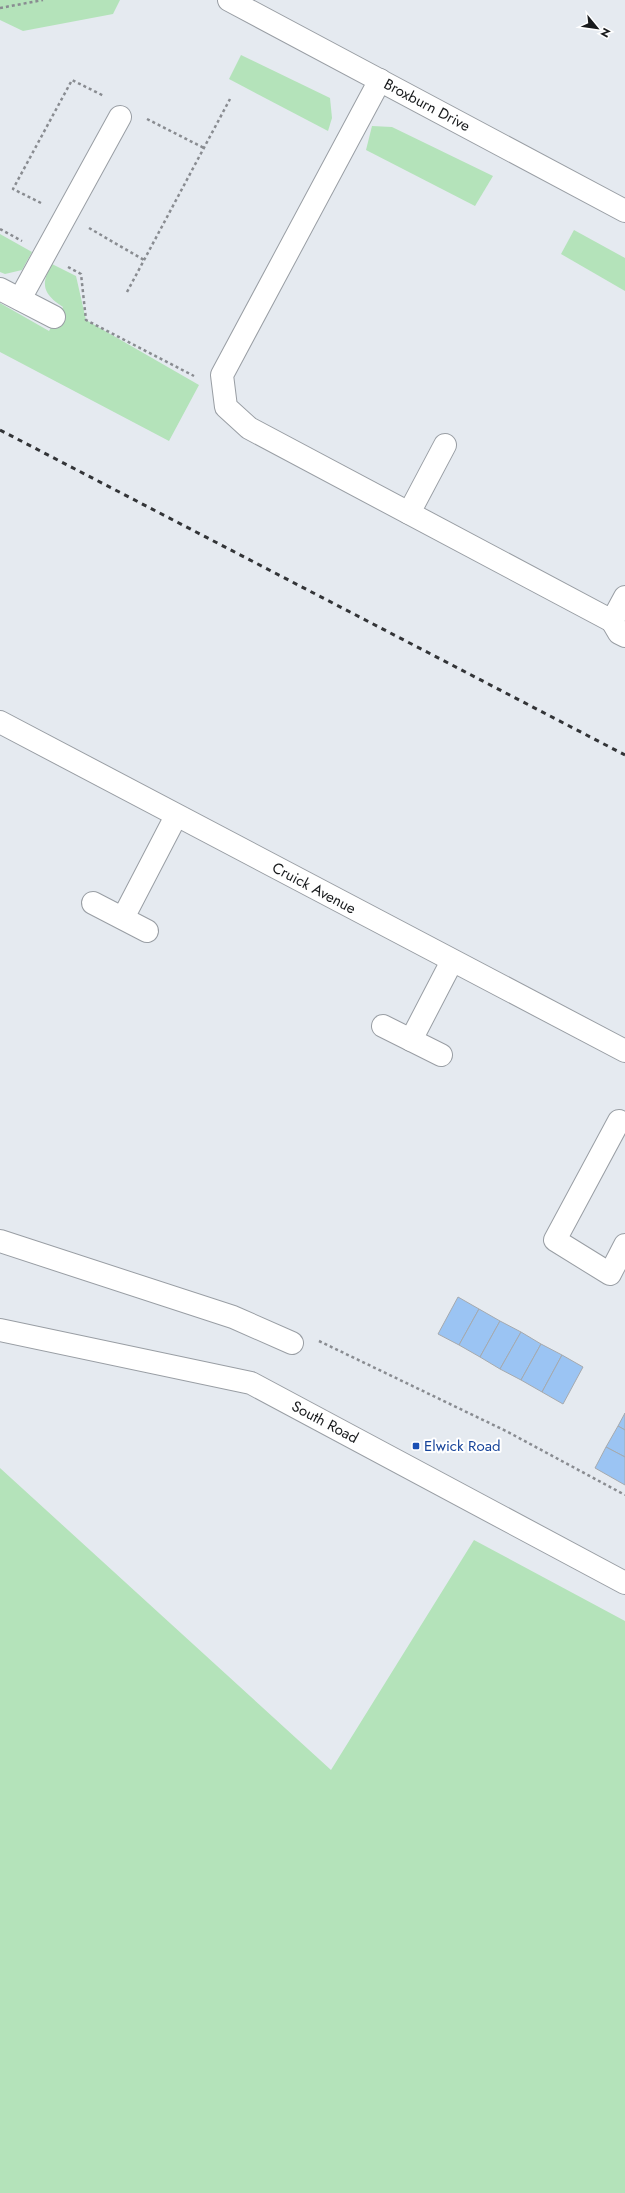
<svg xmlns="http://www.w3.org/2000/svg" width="625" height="2193" font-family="Jost,sans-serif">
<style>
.green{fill:#b4e3ba}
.building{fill:#9bc4f3;stroke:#a5aaaf}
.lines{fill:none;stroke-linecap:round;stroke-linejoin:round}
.minor-casing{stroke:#999ea4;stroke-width:24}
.major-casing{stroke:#999ea4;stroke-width:24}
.path{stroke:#898c91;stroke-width:2.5;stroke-dasharray:3 3;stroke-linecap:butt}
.minor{stroke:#fff;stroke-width:22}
.major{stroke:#fff;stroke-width:22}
.rail{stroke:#323437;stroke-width:3;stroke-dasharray:5 5;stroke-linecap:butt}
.transit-dot{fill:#1a4fb4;stroke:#fff;stroke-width:1.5}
.labels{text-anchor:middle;stroke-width:4;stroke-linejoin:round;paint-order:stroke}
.street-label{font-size:15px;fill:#181a1c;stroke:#fff}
.transit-label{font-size:15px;fill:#164399;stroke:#fff;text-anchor:start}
</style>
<rect width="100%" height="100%" fill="#e5eaf0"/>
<!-- green -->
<g class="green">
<polygon points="0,0 120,0 113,14 23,31 0,20"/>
<polygon points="241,55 330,98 332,118 328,131 229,79"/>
<polygon points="372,126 392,127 493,176 475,206 366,150"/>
<polygon points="574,230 625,258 625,291 561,254"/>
<polygon points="0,234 32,252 22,270 5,274 0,272"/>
<path d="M52 264 76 276 86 320 199 385 169 441 0 352V303L49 331 63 307C43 294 40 284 52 264Z"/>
<polygon points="0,1468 331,1770 474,1540 625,1621 625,2193 0,2193"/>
</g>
<!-- building -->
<g class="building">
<polygon points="458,1297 479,1309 459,1345 438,1334"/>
<polygon points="479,1309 500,1321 480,1357 459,1345"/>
<polygon points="500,1321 521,1332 500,1369 480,1357"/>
<polygon points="521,1332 541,1344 521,1380 500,1369"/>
<polygon points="541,1344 562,1355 542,1392 521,1380"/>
<polygon points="562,1355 583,1367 563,1404 542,1392"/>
<polygon points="625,1413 625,1430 618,1426"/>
<polygon points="618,1426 625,1430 625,1457 606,1447"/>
<polygon points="606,1447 625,1457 625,1485 595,1468"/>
</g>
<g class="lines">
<defs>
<g id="minor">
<polyline points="229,0 625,211"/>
<polyline points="380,80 222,375 226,407 249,428 612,621 625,597"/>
<polyline points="0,289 54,317"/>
<polyline points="20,299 120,117"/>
<polyline points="409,513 445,445"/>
<polyline points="612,621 619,633 625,636"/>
<polyline points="0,722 625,1051"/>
<polyline points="93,903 147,931"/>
<polyline points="123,918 176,816"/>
<polyline points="383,1026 441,1055"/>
<polyline points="411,1040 452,961"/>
<polyline points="619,1121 555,1240 610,1274 625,1245"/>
<polyline points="0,1241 233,1317 292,1343"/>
</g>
<polyline id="major" points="0,1330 251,1383 625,1583"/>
</defs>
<!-- minor casing -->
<use href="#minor" class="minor-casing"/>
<!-- major casing -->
<use href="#major" class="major-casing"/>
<!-- path -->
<g class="path">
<polyline points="0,8 43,0"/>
<polyline points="147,119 204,148"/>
<polyline points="41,203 13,189 72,80 104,96"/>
<polyline points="89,228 144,260"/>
<polyline points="0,229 22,241"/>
<polyline points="68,267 81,274 86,320 194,376"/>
<polyline points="127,292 230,99"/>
<polyline points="319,1341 506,1431 625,1495"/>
</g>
<!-- minor -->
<use href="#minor" class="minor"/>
<!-- major -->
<use href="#major" class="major"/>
<!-- rail -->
<polyline class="rail" points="0,430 625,755"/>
</g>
<!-- markers -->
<rect class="transit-dot" x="412" y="1442" width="8" height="8" rx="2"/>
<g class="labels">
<!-- street labels -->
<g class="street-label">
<text transform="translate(427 105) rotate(28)" y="5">Broxburn Drive</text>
<text transform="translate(314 888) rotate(28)" y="5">Cruick Avenue</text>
<text transform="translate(325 1422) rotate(28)" y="5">South Road</text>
</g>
<!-- transit labels -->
<g class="transit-label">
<text x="424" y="1451">Elwick Road</text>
</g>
</g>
<!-- north arrow -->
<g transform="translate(597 28) rotate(119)" stroke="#ffffff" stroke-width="3" paint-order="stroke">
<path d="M0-3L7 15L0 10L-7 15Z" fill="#181a1c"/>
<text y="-6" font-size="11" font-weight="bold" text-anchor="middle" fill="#181a1c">N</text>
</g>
</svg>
